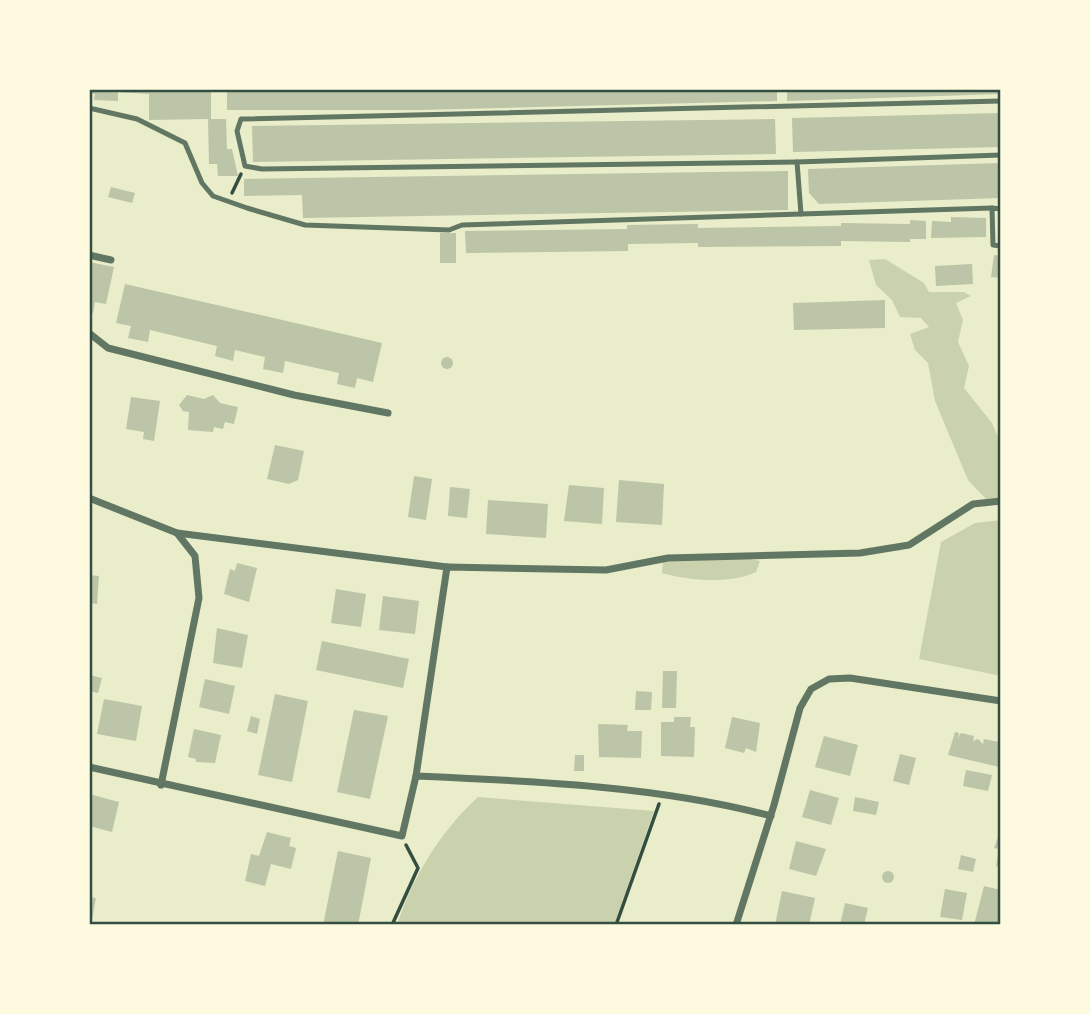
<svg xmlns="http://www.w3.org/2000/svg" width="1090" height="1014" font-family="'Nunito Sans',sans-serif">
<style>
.green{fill:#cad2ad}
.building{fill:#bcc5a7}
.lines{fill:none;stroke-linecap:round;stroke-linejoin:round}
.path{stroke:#344e41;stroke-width:3.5}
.service{stroke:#617663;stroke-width:5}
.minor{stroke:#617663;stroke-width:7}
.neatline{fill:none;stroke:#344e41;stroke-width:2.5}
</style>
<rect width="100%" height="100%" fill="#e9edc9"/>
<!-- green -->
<g class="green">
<polygon points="885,259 924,283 929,292 964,292 971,296 956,303 963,320 958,342 969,366 964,388 992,423 1001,444 1001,498 986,499 968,480 935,401 928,363 915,350 910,334 929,327 921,318 900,317 892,300 876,285 869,260"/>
<polygon points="1001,520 1001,676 919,659 941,542 975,523"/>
<path d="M734 556 760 561 756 572C732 584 688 581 662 573L663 562Z"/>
<path d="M478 797 654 811 614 925H397C413 876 440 832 478 797Z"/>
</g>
<!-- building -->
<g class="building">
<polygon points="89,89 211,89 211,119 226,119 227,149 232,149 238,176 218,176 217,164 209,164 208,119 149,120 149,94 118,92 118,101 94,100 95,94 89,93"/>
<polygon points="227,89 419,89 419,92 777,89 777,101 420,110 227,110"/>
<polygon points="787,89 1001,89 1001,94 787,101"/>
<polygon points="1001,113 1001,147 793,152 792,118"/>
<polygon points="775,119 776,154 253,162 252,126"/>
<polygon points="1001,163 1001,198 819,204 809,193 808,169"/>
<polygon points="788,171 788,210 303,218 302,195 244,196 244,179"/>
<polygon points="111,187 135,193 132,203 108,197"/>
<polygon points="951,217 986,218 986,237 931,238 932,221 951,222"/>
<polygon points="910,220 926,221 926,239 910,239 910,242 841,241 841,246 698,247 698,243 628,244 628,251 466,253 465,231 627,229 627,225 698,224 698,228 841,226 841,223 910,224"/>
<rect x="440" y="233" width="16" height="30"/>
<polygon points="994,255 1001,256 1001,278 991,277"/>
<polygon points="89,262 114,267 106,304 95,302 93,313 89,312"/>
<polygon points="972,264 973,284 936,286 935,266"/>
<polygon points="125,284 382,343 373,382 357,378 355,388 337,384 339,373 285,361 283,373 263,369 265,357 235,350 233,361 215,356 217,346 150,330 148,342 128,338 131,326 116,323"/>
<polygon points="885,300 885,328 794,330 793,303"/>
<circle cx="447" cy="363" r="6"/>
<polygon points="187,395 204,399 213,395 220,403 238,407 234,424 225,422 223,429 214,427 213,432 188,430 189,412 183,411 179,405"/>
<polygon points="131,397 160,401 154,441 143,439 144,432 126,429"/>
<polygon points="275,445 304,451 298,480 289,484 267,479"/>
<polygon points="414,476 432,479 426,520 408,517"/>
<polygon points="619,480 664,484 662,525 616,522"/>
<polygon points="569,485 604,488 602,524 564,521"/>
<polygon points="450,487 470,489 467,518 448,516"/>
<polygon points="488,500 548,504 546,538 486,534"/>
<polygon points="237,563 257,568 249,602 224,594 230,569 235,571"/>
<polygon points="89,575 99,576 97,604 89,603"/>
<polygon points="336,589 366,594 361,627 331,623"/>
<polygon points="383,596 419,601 415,634 379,630"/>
<polygon points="217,628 248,635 242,668 213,663"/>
<polygon points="322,641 409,659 403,688 316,670"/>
<polygon points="663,671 677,671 676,708 662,708"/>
<polygon points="89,675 102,678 98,693 89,691"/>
<polygon points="205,679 235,686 229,714 199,707"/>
<polygon points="636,691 652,692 651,710 635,710"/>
<polygon points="275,694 308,701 292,782 258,775"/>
<polygon points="104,699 142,706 136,741 97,734"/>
<polygon points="354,710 388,716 370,799 337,792"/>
<polygon points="251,716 260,719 257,734 247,731"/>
<polygon points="674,717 691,717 690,727 695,727 694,757 661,756 661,722 674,722"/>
<polygon points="732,717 760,723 756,752 746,748 744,753 725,748"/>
<polygon points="598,724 628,725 627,731 642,731 641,758 599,757"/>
<polygon points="194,729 221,735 215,763 196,762 196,759 188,757"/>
<polygon points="955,732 959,733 958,738 961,733 974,736 973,741 978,739 983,744 984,739 999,742 999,767 948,755"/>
<polygon points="824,736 858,745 850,776 815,767"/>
<polygon points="900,754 916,758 909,785 893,781"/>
<polygon points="575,755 584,755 584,771 574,771"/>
<polygon points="966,770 992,775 988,791 963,786"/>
<polygon points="810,790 839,798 831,825 802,817"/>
<polygon points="89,794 119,802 112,832 89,826"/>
<polygon points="855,797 879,802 876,815 853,811"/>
<polygon points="267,832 291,838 289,846 296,848 291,869 271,864 265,886 245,881 251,854 259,856"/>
<polygon points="999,834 1001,835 1001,867 996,866 999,849 994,848"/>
<polygon points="796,841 826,849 816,876 789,869"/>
<polygon points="338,851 371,858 358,925 323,925"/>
<polygon points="961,855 976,859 973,872 958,869"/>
<circle cx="888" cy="877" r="6"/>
<polygon points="984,886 1001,890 1001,925 974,925"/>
<polygon points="945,889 967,893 962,920 940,917"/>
<polygon points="782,891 815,898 809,925 775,925"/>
<polygon points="89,897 96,898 91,925 89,925"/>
<polygon points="845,903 868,908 864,925 840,925"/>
</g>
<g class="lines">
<!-- path -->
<g class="path">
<polyline points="232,193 241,174"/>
<polyline points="392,925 418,868 406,845"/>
<polyline points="616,925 659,804"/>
</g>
<!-- service -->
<g class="service">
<polyline points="89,108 137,119 185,143 202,183 213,196 247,208 305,225 449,230 462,225 801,214"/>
<polyline points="797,162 262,169 245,166 237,131 241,119 1001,101"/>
<polyline points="992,208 801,214 797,162 1001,155"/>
<polyline points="1001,209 992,208 993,245 1001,246"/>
</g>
<!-- minor -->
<g class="minor">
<polyline points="89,255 111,260"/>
<polyline points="89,333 108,348 294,395 388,413"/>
<polyline points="89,498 177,533 195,556 199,598 161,785"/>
<polyline points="177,533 447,567"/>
<path d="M89 767 402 836 416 776C532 781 659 786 771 816"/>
<polyline points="416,776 447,567 606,570 668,558 860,553 909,545 973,504 1001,501"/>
<polyline points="736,925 774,805 800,708 811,689 829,679 850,678 1001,701"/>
</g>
</g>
<!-- border -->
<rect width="1090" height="1014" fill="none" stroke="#fefae0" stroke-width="182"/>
<rect x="91" y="91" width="908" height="832" class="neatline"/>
</svg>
